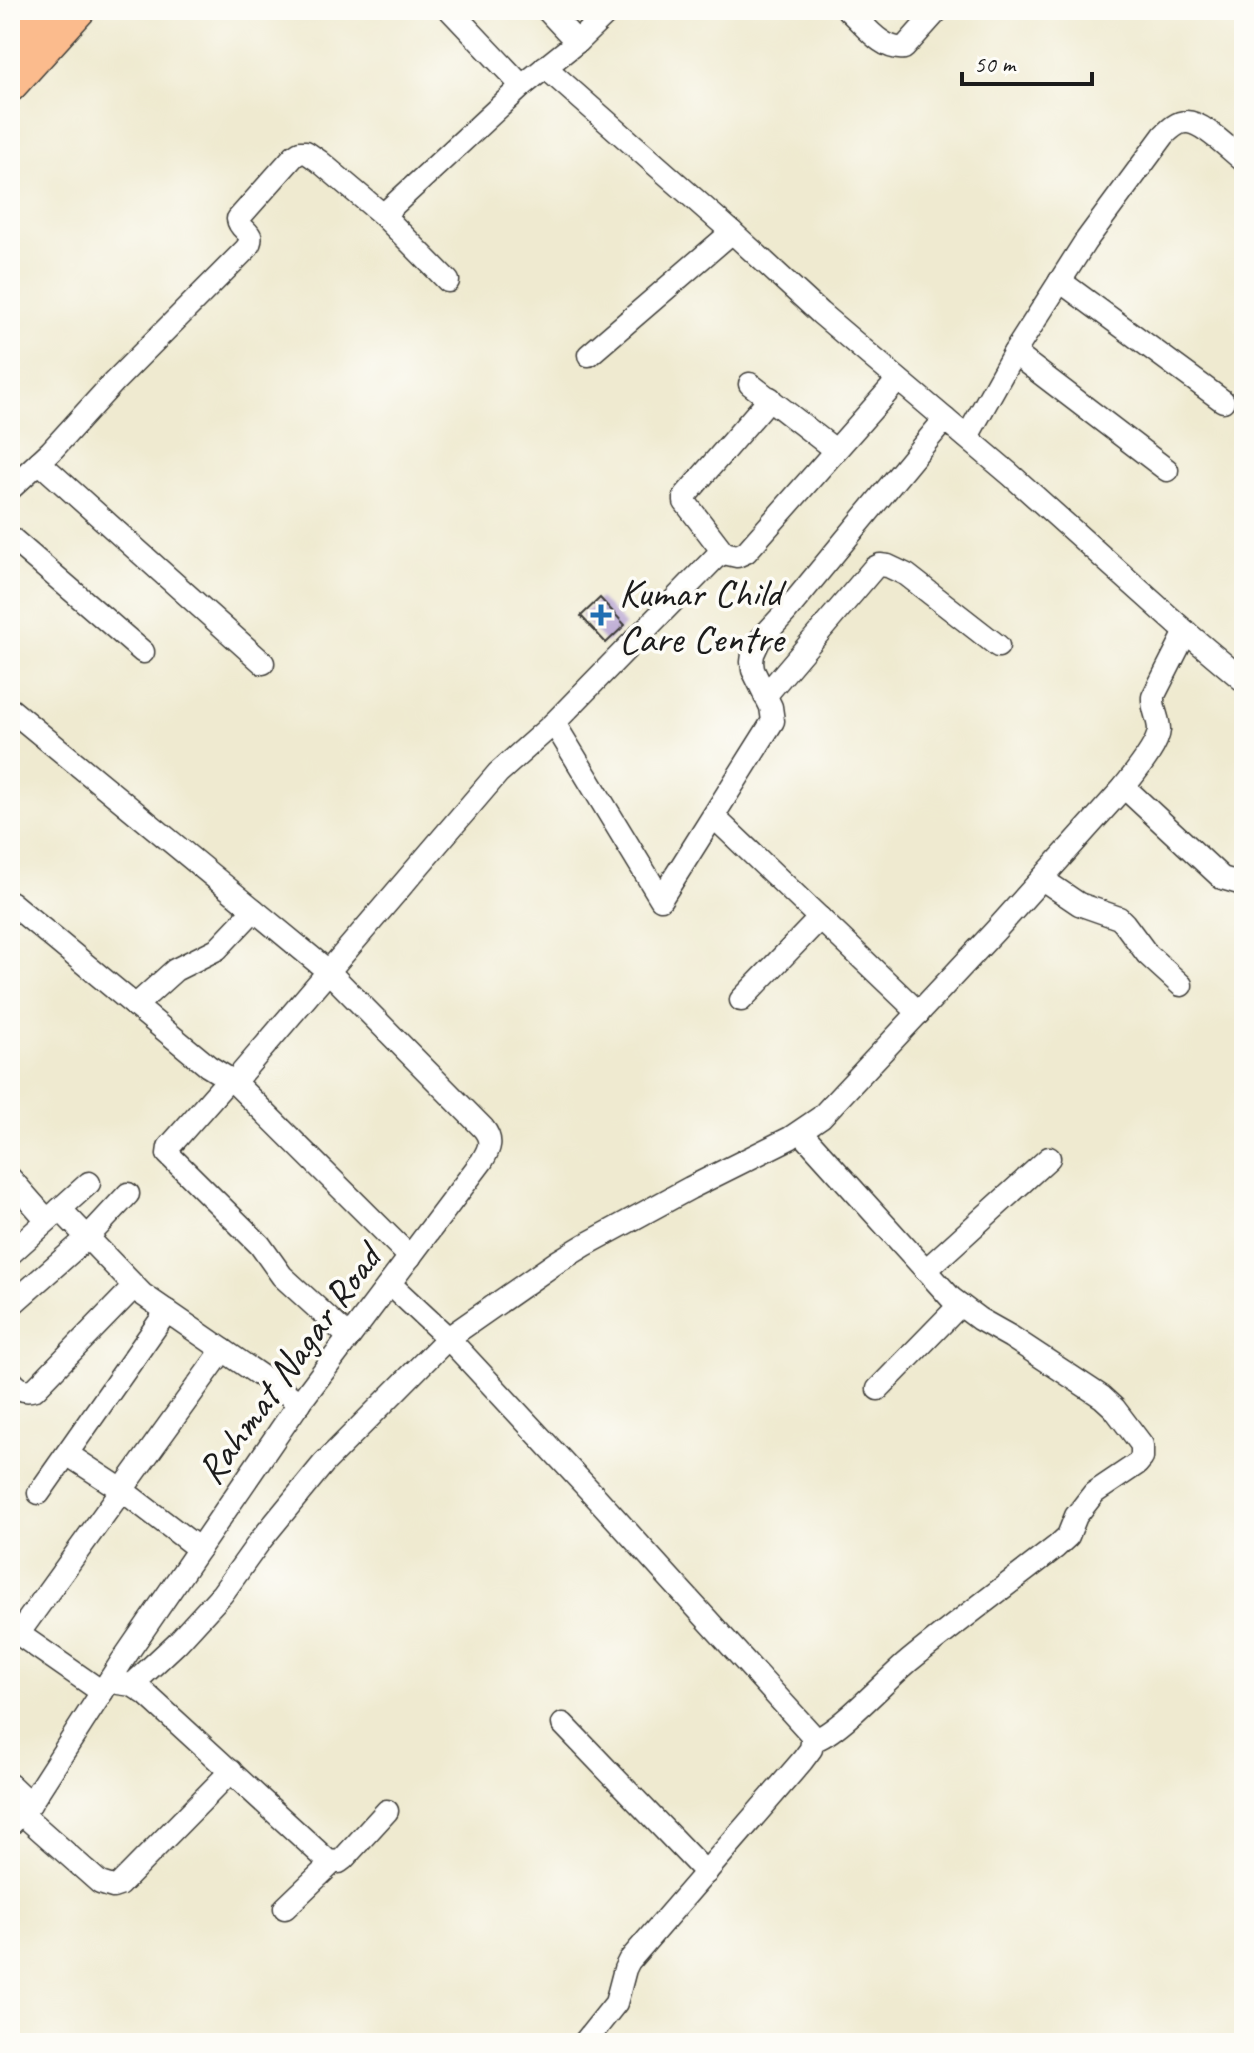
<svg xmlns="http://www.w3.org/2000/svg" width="1254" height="2053" font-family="Caveat,sans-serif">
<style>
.building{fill:#b19cce}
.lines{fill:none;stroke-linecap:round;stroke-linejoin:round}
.minor-casing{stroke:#3c3b37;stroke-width:25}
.highway-casing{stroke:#3c3b37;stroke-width:35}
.minor{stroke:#fff;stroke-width:22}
.highway{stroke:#fbbb8d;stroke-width:32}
.poi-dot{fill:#1f6fb2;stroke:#fdfcf7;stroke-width:3}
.labels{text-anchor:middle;stroke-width:7;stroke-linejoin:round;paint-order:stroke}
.poi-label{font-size:40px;fill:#1c1c1c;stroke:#fdfcf7;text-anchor:start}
.street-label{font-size:40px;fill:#1c1c1c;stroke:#fdfcf7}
</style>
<rect width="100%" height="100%" fill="#fdfcf7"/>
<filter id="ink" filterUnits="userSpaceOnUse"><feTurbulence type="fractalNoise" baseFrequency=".0125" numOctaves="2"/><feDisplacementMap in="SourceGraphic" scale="16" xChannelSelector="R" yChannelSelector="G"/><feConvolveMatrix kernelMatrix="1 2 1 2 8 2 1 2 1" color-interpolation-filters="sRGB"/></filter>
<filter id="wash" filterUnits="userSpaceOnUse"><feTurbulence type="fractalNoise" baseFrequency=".006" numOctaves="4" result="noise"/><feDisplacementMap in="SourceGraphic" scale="32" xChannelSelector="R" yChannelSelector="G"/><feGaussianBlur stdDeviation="1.8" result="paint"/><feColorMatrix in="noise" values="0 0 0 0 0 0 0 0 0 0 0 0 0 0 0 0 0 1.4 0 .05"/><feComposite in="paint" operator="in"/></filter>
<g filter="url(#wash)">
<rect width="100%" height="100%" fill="#efead0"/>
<g id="blocks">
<!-- building -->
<polygon class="building" points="600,598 625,625 606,643 581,616"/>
</g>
</g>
<g filter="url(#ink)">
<use href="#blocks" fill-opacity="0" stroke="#3c3b37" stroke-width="2"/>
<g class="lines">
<defs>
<g id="minor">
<polyline points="450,10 522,86"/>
<polyline points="547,10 577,42"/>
<path d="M848 10C864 24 882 51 904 48L938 10"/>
<polyline points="545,67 732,232 820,313 1011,475 1186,632 1244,681"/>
<polyline points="383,215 522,86 577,42 610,10"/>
<polyline points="1060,281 1223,401"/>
<path d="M1014 353 1085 242 1164 135C1170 129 1177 122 1186 122 1202 121 1231 151 1244 161"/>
<polyline points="589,355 732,232"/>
<polyline points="750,384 835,450"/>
<polyline points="967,437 1014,353 1167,470"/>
<polyline points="39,462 263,663"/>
<path d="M10 489 51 451 113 383 246 249C259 231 240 233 238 219L294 156 300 152H306L319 161 383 215 448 281"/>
<polyline points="10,537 143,652"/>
<polyline points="724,553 685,502 685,496 770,398"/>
<path d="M1186 632 1153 697C1152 709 1159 718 1159 730 1158 746 1134 774 1124 787L1222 878 1239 883 1244 881"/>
<polyline points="765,696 874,568 880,565 888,566 907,575 998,646"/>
<path d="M10 709 328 971 483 1128C493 1140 490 1148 482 1161L295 1409 122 1661 30 1804 10 1825"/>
<polyline points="554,723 661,899 773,721 771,707 753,670 752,662 753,654 759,641 785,613 945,419"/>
<polyline points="714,817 919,1013"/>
<polyline points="1042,879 1079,904 1119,918 1124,923 1147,954 1181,985"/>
<polyline points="10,902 208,1066 234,1082 498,773 554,723 715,558 724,553 737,556 746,552 898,380"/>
<polyline points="741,1000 820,918"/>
<polyline points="135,1006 175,970 217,949 254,910"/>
<polyline points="229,1079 169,1147 168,1154 260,1245 282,1276 349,1337"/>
<polyline points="234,1082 410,1257"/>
<path d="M801 1132 951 1298 979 1319 1011 1337 1102 1397 1114 1408 1142 1445V1458L1137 1464 1094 1493 1076 1516 1068 1536 1056 1547C1007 1585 957 1622 909 1661 887 1679 837 1734 814 1740"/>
<polyline points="10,1178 47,1220"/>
<polyline points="60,1209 142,1294 300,1403"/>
<polyline points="10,1254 89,1183"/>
<polyline points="926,1270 1049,1158"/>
<polyline points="390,1284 448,1338 594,1495 813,1736 811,1749 802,1761 629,1961 625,1969 616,2003 584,2043"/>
<polyline points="10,1306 87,1238 128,1194"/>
<path d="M10 1379C17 1388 23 1393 35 1389L134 1287"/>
<polyline points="878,1389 960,1305"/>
<polyline points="67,1454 122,1490 199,1549"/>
<polyline points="39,1493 167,1311"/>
<polyline points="10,1628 102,1692"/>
<polyline points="18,1634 223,1350"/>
<polyline points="118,1683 132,1685 146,1694 328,1861 339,1862 343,1859 387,1811"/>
<polyline points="132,1685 177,1643 222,1594 260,1541 324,1463 448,1338 557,1262 585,1245 690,1188 790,1138 821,1117 995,931 1124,787"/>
<polyline points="563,1724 706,1873"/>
<polyline points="10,1785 30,1804"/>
<polyline points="21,1813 100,1883 113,1887 119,1885 231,1771"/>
<polyline points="285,1908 333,1862"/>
</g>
<g id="highway">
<polyline points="10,50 47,10"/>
<polyline points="10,86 79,10"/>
</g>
</defs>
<!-- minor casing -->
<use href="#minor" class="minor-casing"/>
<!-- highway casing -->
<use href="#highway" class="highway-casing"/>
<!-- minor -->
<use href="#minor" class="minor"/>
<!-- highway -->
<use href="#highway" class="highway"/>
</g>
</g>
<!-- markers -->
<path class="poi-dot" d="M597 603h8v8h8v8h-8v8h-8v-8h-8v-8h8z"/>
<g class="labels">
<!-- poi labels -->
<g class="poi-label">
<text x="619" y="606">Kumar Child<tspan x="619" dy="46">Care Centre</tspan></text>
</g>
<!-- street labels -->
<g class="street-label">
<text transform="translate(288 1364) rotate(-54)" y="14">Rahmat Nagar Road</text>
</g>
</g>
<!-- margin -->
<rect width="1254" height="2053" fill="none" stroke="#fdfcf7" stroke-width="40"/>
<!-- scale -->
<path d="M962 72v12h130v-12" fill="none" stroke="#1c1c1c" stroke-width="4"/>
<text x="974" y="72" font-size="24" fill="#1c1c1c" stroke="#fdfcf7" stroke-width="6" paint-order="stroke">50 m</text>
</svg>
